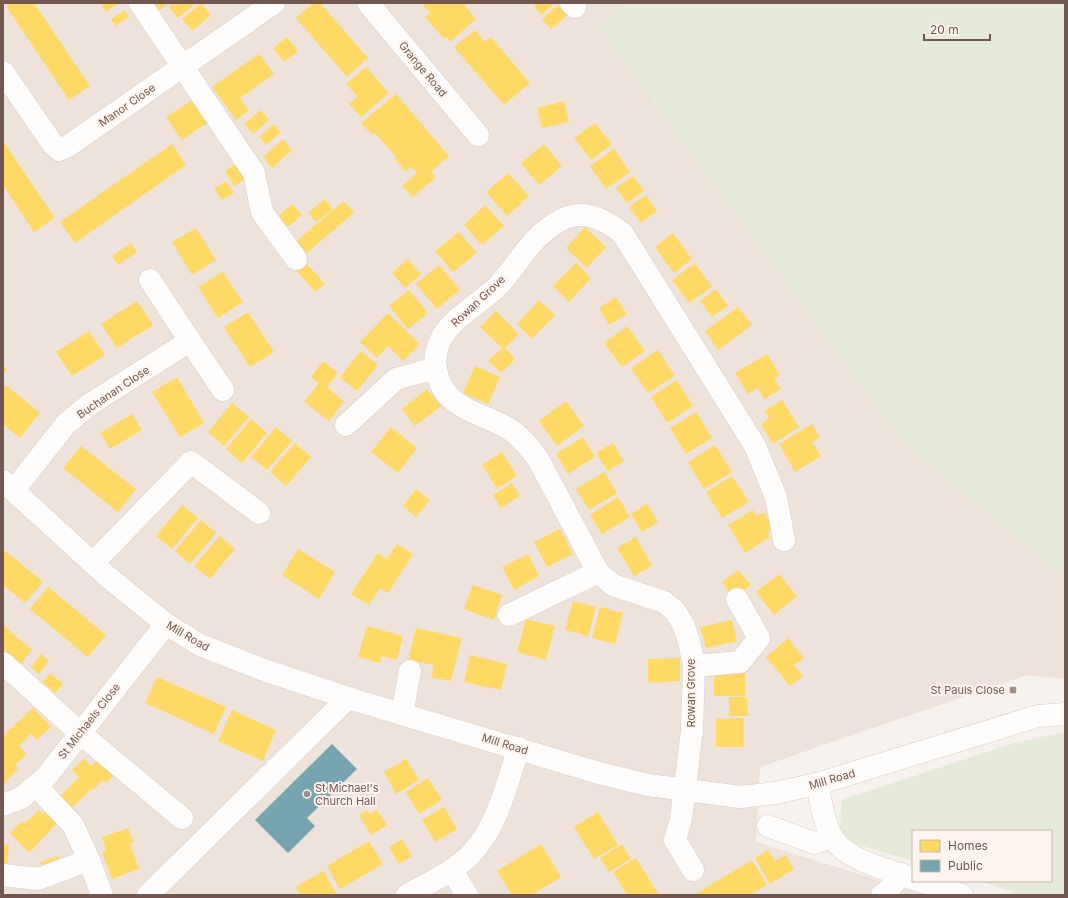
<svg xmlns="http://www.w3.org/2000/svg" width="1068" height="898" font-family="Inter,sans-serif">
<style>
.residential{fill:#eee3da}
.green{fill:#e5ebd8}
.homes{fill:#ffd966}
.public{fill:#76a5af}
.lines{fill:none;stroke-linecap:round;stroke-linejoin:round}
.minor-casing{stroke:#d5ceca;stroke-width:23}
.minor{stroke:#fefdfc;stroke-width:22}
.poi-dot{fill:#a08d86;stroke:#fdf5ee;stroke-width:1.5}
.labels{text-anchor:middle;stroke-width:4;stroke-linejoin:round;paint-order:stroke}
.street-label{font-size:11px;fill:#71574f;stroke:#fdf5ee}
.poi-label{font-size:11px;fill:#71574f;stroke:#fdf5ee;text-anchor:end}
</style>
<rect width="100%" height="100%" fill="#f6f1ec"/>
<!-- residential -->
<polygon class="residential" points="3,3 626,3 600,28 903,441 1065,578 1065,679 1027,675 760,767 756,842 926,895 3,895"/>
<!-- green -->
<g class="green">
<polygon points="626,3 1065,3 1065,578 903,441 600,28"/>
<polygon points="1065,732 1065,895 1011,895 1012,891 979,881 1051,881 1051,831 913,831 913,861 850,842 840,829 842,800 1014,743"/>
</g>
<!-- homes -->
<g class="homes">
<polygon points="11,3 34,3 90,86 69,100 6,6"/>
<polygon points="100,3 119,3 106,12"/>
<polygon points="153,3 169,3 159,10"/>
<polygon points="174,3 196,3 178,18 169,7"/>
<polygon points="201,3 211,15 192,31 182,19"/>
<polygon points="313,3 320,3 368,58 347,77 296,18"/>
<polygon points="423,3 467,3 468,4 465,6 476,19 450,42 446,37 444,39 425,17 430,13 422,4"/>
<polygon points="538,3 555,3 541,15 534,6"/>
<polygon points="558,5 567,16 551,29 542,19"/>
<polygon points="125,10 129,17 115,26 111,19"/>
<polygon points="475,30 485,42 491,37 530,83 504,105 454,47"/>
<polygon points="287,37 298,51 284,62 273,48"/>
<polygon points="259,54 274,74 240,98 249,111 236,120 212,87"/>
<polygon points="366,67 389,93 361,117 349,104 358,97 346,84"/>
<polygon points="396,94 449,156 431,172 436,177 413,197 402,186 417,173 411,167 406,172 395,159 397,158 375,133 372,135 361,123"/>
<polygon points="195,98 210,121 182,140 166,117"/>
<polygon points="564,101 569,122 542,128 537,108"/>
<polygon points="261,110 269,120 253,134 244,124"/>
<polygon points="595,123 612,144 591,160 574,138"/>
<polygon points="274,124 281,132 266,145 259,137"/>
<polygon points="283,139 292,150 272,168 263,157"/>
<polygon points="3,141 55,218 34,232 3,185"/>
<polygon points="172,144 186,165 75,243 60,222"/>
<polygon points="544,144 562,166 539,185 521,163"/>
<polygon points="614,149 630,172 606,189 590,166"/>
<polygon points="240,161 250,176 234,186 225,171"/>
<polygon points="508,173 529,196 507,216 486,192"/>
<polygon points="633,176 644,191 627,203 616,188"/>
<polygon points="226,181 234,193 222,200 214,189"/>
<polygon points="646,195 657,211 641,223 629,207"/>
<polygon points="325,199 333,209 316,222 308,213"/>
<polygon points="344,201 354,213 302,257 294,243"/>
<polygon points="292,204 302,215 288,227 278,216"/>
<polygon points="485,205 504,226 482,245 464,225"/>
<polygon points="585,227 606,247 587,268 566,248"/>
<polygon points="196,228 216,260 192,275 172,242"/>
<polygon points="459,232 477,253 453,272 435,251"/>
<polygon points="673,233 692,259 674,273 655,247"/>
<polygon points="131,243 137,252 118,265 112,256"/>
<polygon points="408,259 421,275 405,288 392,273"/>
<polygon points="305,262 325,284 315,292 296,270"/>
<polygon points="576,263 591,278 569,302 553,286"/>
<polygon points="695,263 712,287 689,303 672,280"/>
<polygon points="439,265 460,290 437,309 416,284"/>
<polygon points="223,272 243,302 218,318 198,287"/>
<polygon points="716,289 728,306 712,317 700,301"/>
<polygon points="409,290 428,313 408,329 389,306"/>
<polygon points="616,297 627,314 609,325 599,308"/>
<polygon points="539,300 555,315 532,339 517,324"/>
<polygon points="137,301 153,325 117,348 101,324"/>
<polygon points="738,307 752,325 718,350 705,331"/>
<polygon points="496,311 519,334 505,348 515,359 501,373 488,361 502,348 480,327"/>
<polygon points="248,312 274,352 250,367 224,327"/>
<polygon points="388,313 420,344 403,361 388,346 377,358 360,342"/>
<polygon points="627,326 645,351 622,367 604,343"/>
<polygon points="89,331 105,355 72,376 56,352"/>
<polygon points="658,350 675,376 648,393 631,368"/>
<polygon points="361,351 378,365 357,391 340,377"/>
<polygon points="767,354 780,375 774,378 781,389 764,399 758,388 748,394 735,373"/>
<polygon points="323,361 338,373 327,387 344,401 329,421 304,402 319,383 311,377"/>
<polygon points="3,365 7,369 3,373"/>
<polygon points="475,366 500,377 488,404 463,393"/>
<polygon points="177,377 204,423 180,437 152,392"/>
<polygon points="677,380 693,406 667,423 651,397"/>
<polygon points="6,385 40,413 20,438 3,424 3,389"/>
<polygon points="427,389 441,406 415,426 402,409"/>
<polygon points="782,400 799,427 773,444 761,424 769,418 765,410"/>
<polygon points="566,401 584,426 557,446 539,421"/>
<polygon points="232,403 249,417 224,446 208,432"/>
<polygon points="696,412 712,438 686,454 670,428"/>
<polygon points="132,414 142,430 110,449 100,433"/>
<polygon points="251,419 267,433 242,463 226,449"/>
<polygon points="812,424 820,438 812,442 821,456 795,472 779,444"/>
<polygon points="276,427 292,441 267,470 251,457"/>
<polygon points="391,427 417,448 398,473 371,452"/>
<polygon points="583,437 595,457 568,474 556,454"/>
<polygon points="295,443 311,457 286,486 270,472"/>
<polygon points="613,443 624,461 608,471 596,453"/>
<polygon points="715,445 732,472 704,489 688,462"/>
<polygon points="81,446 136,489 118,512 63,468"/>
<polygon points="502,452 517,476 497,489 482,465"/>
<polygon points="604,472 617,493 589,510 576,489"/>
<polygon points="732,476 749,502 722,518 706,492"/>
<polygon points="512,483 520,496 501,508 493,495"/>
<polygon points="416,489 430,500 416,517 403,506"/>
<polygon points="618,497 630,517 602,534 590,515"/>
<polygon points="647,504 658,522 642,532 631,514"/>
<polygon points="182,505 198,518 172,549 156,536"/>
<polygon points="753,510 757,516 764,512 774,529 767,533 770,537 745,553 728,525"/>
<polygon points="201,520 216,533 190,564 175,551"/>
<polygon points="560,529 573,554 547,567 534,542"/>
<polygon points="220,536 235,549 210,579 194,566"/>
<polygon points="636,537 652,566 634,576 617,548"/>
<polygon points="397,544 413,554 388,593 380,588 369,605 351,594 378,553 387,559"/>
<polygon points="3,549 43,582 25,603 3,585"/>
<polygon points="298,549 335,572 319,599 282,575"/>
<polygon points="528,554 539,576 514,590 502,567"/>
<polygon points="738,570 751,585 734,598 722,582"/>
<polygon points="779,574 797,596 774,615 756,592"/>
<polygon points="473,585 502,595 494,620 464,609"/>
<polygon points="48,587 106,635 88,657 30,609"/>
<polygon points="573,601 596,607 588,636 565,630"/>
<polygon points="600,607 623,613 615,644 592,638"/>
<polygon points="526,619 555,626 546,660 517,652"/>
<polygon points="732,620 737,641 706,648 700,627"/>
<polygon points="3,625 32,650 21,664 3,649"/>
<polygon points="367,626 403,636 397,660 382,656 380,663 358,657"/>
<polygon points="416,628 462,638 451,681 431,677 434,665 408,660"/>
<polygon points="788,638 804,658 794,665 803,676 790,686 766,657"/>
<polygon points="41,654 49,661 39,674 31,667"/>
<polygon points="470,655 507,664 501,690 464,682"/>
<polygon points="680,658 680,681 648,683 648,659"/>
<rect x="714" y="671" width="31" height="25"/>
<polygon points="50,673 63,684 55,693 42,682"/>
<polygon points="157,677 226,707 214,734 145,703"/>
<polygon points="729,697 747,697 748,716 729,716"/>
<polygon points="33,708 51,727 37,740 31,734 19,746 27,754 15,765 18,769 3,784 3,736"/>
<polygon points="232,710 276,730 263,761 218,741"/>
<polygon points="744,718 744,747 716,747 716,719"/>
<polygon points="84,759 91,766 97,760 113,776 106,783 103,780 93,790 92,788 71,809 59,797 79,777 72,770"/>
<polygon points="406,759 419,780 396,794 384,772"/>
<polygon points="428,778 442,800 419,814 406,792"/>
<polygon points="444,807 457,829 435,842 422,820"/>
<polygon points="47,809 59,821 29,853 10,833 22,821 25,823 39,810 43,814"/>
<polygon points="367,810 370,814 377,810 387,825 371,835 359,815"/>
<polygon points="598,812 618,845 594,859 574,827"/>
<polygon points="128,828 134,843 130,843 139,869 112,879 102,852 106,850 102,837"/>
<polygon points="402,839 412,856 399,864 389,847"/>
<polygon points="369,841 383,864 340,889 327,866"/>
<polygon points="3,844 9,845 7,864 3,863"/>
<polygon points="541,844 561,877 532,895 512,895 497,871"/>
<polygon points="622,844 631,859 609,872 600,858"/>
<polygon points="768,850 775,861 786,855 794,869 770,884 755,858"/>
<polygon points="58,856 61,865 43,872 40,862"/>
<polygon points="636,858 659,895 627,895 613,872"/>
<polygon points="752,860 767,885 750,895 694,895"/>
<polygon points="323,871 337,895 300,895 296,887"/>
</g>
<!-- public -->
<polygon class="public" points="332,744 357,769 307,818 315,826 288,853 255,820"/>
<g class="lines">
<defs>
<g id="minor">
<polyline points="140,3 254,173 262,212 296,259"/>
<polyline points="368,3 478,135"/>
<polyline points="571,3 575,7"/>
<polyline points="3,72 52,143 59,150 68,146 274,3"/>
<polyline points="190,341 223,390"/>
<polyline points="346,425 396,379 436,368"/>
<polyline points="3,481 108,577 166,624 200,645 264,670 348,698 599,773 648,785 741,797 775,793 817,784 1038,716 1065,714"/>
<polyline points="14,490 66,424 90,404 190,341 150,280"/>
<polyline points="93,563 191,462 259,513"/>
<polyline points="509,615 598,572"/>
<polyline points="3,663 80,733 182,818"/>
<polyline points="694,666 740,662 759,638 737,599"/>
<polyline points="402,714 410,671"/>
<path d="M817 784C821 801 823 820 831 835 843 860 888 869 913 879"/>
<polyline points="3,805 21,798 46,777 166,624"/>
<polyline points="768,826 814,843 832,837"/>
<polyline points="89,860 102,895"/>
<polyline points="452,870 467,895"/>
<path d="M693 870 675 840 681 819 692 730 694 666 689 641 683 624 675 611 664 602 613 585 598 572 538 459C530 448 521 436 509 429 479 411 443 410 436 369 434 358 437 346 442 337 453 318 481 302 498 286 513 270 524 250 540 235 549 227 557 221 568 217 589 210 608 222 623 234L755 446 776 497 784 540"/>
<polyline points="3,875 38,879 89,860 73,825 36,786"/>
<polyline points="920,881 962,895"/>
<polyline points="148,895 348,698"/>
<path d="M407 895C428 883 452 873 469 856 498 828 506 784 519 748"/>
<polyline points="882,895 887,892 901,874"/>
</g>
</defs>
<!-- minor casing -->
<use href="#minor" class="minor-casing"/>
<!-- minor -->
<use href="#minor" class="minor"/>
</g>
<!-- markers -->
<g class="poi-dot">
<rect x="1009" y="686" width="8" height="8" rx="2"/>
<circle cx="307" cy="794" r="4"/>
</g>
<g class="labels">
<!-- street labels -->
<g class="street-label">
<text transform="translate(423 69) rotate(50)" y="4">Grange Road</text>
<text transform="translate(127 105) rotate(-35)" y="4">Manor Close</text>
<text transform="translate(478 301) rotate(-43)" y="4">Rowan Grove</text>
<text transform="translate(113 392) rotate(-34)" y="4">Buchanan Close</text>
<text transform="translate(188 636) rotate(30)" y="4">Mill Road</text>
<text transform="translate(691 693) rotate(-90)" y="4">Rowan Grove</text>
<text transform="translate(89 721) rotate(-52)" y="4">St Michaels Close</text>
<text transform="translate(505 744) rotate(17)" y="4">Mill Road</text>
<text transform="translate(832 779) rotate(-16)" y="4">Mill Road</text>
</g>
<!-- poi labels -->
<g class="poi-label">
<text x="1005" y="694">St Pauls Close</text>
<text x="315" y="792" text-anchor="start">St Michael's<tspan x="315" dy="13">Church Hall</tspan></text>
</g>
</g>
<!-- border -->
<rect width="1068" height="898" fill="none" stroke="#71574f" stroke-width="8"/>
<!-- legend -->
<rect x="912" y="830" width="140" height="52" fill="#fdf5ee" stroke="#c5b6ae"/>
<rect x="920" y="840" width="20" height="12" fill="#ffd966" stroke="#c5b6ae"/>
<text x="948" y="850" font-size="12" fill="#71574f">Homes</text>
<rect x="920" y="860" width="20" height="12" fill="#76a5af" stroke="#c5b6ae"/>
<text x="948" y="870" font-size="12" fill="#71574f">Public</text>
<!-- scale -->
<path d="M924 34v6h66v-6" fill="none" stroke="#71574f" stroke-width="2"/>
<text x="930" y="34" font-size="12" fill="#71574f" stroke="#fdf5ee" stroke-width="3" paint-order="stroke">20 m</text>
</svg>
